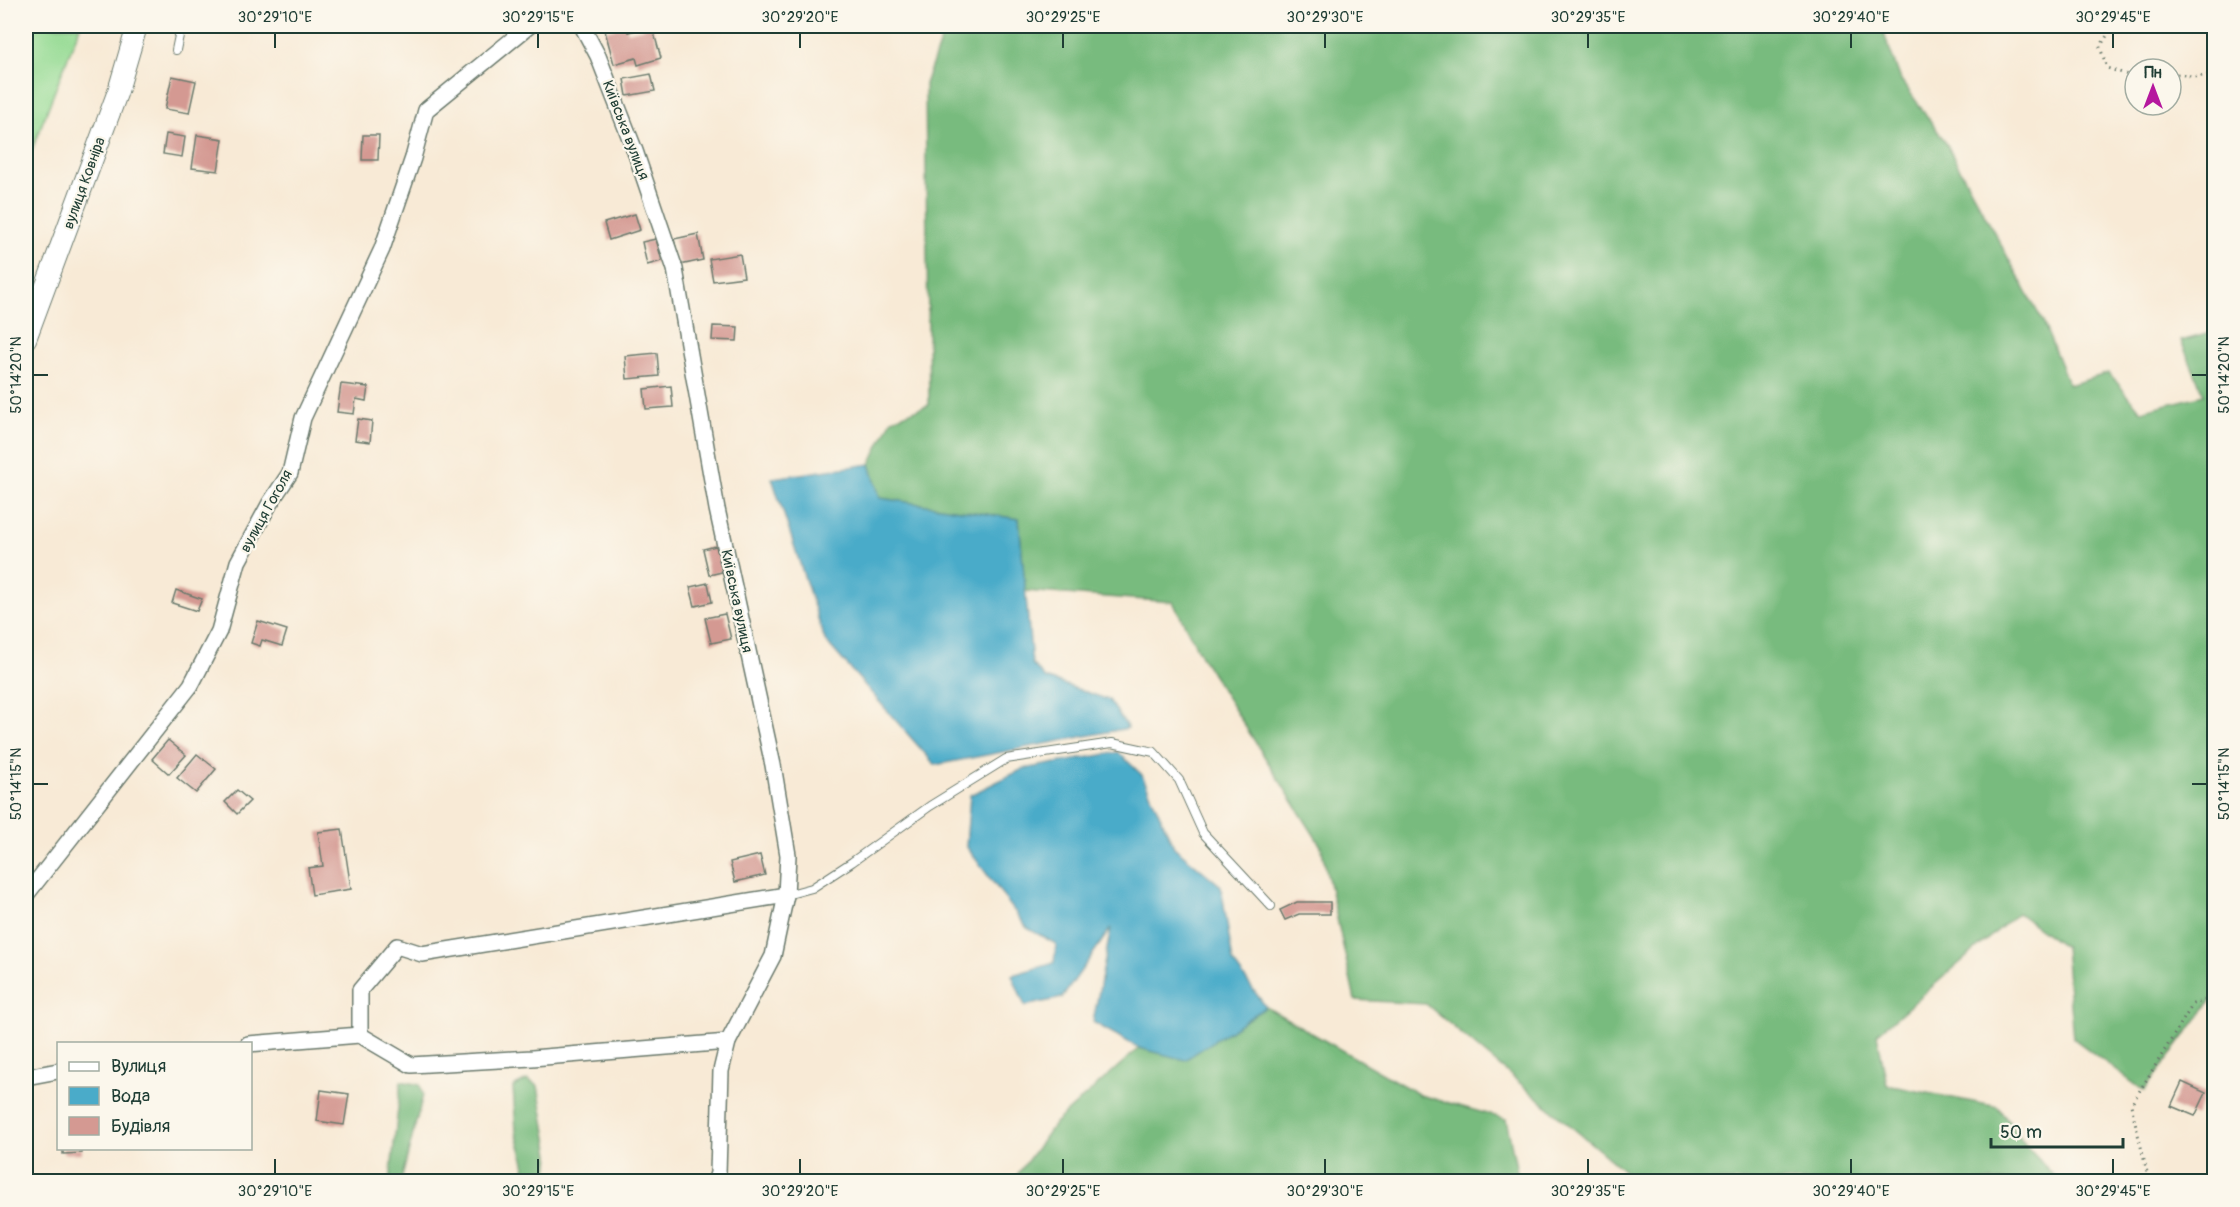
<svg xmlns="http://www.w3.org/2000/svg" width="2240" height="1207" font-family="Pangolin,sans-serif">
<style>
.green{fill:#96db94;stroke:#5a8c64;stroke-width:1.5}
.forest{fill:#78bb7e;stroke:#4c7c59;stroke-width:1.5}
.water{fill:#4aabc9;stroke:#34747e;stroke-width:1.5}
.building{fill:#d49992}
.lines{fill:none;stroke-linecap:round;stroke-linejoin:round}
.service-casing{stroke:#6b7a6d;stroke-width:10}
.minor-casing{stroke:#6b7a6d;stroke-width:18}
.tertiary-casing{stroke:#6b7a6d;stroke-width:22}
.path{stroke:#6b7a6d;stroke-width:3;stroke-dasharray:1.5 4.5;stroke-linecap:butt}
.service{stroke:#fff;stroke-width:8}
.minor{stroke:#fff;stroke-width:15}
.tertiary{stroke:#fff;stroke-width:20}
.ticks{fill:none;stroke:#1f3d34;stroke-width:2}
.labels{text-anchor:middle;stroke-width:4.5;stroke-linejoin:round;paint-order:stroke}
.street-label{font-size:15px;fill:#1f3d34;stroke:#fbf7ec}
.neatline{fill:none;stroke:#1f3d34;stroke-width:2}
.ticks-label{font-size:15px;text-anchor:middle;fill:#1f3d34}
</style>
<rect width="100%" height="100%" fill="#fbf7ec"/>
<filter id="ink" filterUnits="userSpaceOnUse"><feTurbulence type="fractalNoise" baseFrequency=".0167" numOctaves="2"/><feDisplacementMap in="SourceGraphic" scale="12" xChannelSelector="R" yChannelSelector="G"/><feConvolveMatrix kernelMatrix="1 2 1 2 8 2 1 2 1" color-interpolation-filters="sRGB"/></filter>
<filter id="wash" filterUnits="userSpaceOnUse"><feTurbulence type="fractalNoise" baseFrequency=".008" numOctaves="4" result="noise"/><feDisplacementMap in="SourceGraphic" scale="24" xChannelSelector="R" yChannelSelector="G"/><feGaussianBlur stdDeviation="1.35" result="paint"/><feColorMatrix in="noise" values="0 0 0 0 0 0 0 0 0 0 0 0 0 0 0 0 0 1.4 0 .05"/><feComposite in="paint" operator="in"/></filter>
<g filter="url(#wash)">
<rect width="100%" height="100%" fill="#f8ead6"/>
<!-- green -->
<polygon class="green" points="26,26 80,26 26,165"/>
<!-- forest -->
<g class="forest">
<polygon points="946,26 1881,26 1901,80 1944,140 2043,322 2069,385 2109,373 2141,411 2204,395 2181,341 2214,332 2214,996 2144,1091 2073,1038 2065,947 2018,913 1877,1034 1887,1085 1998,1107 2027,1147 2059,1181 1636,1181 1426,1004 1355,1000 1321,846 1202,658 1173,602 1025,591 1019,519 880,498 870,464 892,419 929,405 925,84"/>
<polygon points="1266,1007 1420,1095 1506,1119 1519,1181 1012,1182 1055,1123 1139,1048 1185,1059"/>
<polygon points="527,1080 538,1086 550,1155 547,1181 523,1181 525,1162 516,1132 513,1087"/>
<polygon points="401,1081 420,1085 423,1095 401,1181 390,1181"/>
</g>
<!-- water -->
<g class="water">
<polygon points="870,464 880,498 1019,519 1032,664 1045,678 1109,700 1128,728 935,765 825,640 772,478"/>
<polygon points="1118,752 1142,775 1174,847 1221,886 1233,962 1266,1007 1185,1060 1139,1048 1093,1022 1111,928 1062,998 1025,1006 1012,975 1054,963 1056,944 1027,928 966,846 970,795 1023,769"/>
</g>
<g id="blocks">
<!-- building -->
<g class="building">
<polygon points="626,26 628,32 652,26 661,58 638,65 636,58 614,64 605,31"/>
<polygon points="651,74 655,91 627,96 624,79"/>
<polygon points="172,76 196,81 189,113 165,109"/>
<polygon points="166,134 185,137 182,157 163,154"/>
<polygon points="197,135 223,139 218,171 192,168"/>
<polygon points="363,135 379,135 378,160 362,160"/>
<polygon points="635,214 640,230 609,240 604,223"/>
<polygon points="698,234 703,260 680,265 674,239"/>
<polygon points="656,239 662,261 647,265 642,242"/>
<polygon points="740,254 744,277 713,281 709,259"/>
<polygon points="713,326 738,327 737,341 712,340"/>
<polygon points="657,353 659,376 627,379 625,356"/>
<polygon points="341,384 368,387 366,401 356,399 354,414 337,412"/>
<polygon points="671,386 673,407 646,409 644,389"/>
<polygon points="358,419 372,421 370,442 355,440"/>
<polygon points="716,546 722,572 709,575 703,549"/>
<polygon points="708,583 712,602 695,606 690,587"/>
<polygon points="176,590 202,599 197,611 172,603"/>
<polygon points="725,614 731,639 711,643 705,618"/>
<polygon points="258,621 287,630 282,646 262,640 260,646 251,643"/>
<polygon points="168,740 186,755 169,774 152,759"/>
<polygon points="197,754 216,769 196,793 177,778"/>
<polygon points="237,790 250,801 237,814 225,802"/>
<polygon points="342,829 351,889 312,895 308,868 323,866 318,832"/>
<polygon points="760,855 765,875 735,882 730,862"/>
<polygon points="1297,902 1330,902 1330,914 1299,914 1285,920 1280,910"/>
<polygon points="2182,1082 2206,1093 2195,1116 2171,1106"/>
<polygon points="321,1090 349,1094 344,1125 317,1121"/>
<polygon points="63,1148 82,1148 82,1153 63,1154"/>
</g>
</g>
</g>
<g filter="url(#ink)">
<use href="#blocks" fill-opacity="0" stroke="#6b7a6d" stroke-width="1.5"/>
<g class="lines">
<defs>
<g id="service">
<polyline points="176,50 181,26"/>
<polyline points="786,895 812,888 852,862 930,806 1006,759 1112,743 1154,752 1179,780 1203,833 1271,906"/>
</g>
<g id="minor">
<polyline points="582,26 598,56 635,151 675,269 717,509 773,765 788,855 786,895 773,956 728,1042 721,1071 718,1173 715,1182"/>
<polyline points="26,895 191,685 219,631 238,562 270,503 290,473 303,418 382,249 413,158 426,110 529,26"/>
<polyline points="360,1035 360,990 397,946 422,954 786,895"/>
<polyline points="360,1035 411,1065 532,1058 728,1042"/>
<polyline points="248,1044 360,1035"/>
<polyline points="26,1077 58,1071"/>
</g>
<polyline id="tertiary" points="26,339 118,91 137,26"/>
</defs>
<!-- service casing -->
<use href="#service" class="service-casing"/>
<!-- minor casing -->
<use href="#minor" class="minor-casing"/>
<!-- tertiary casing -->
<use href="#tertiary" class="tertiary-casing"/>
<!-- path -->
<g class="path">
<polyline points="2113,26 2100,47 2107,68 2128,75 2135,74"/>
<polyline points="2171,73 2197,77 2214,74"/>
<polyline points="2152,1182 2148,1176 2131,1105 2193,1004 2214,998"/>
</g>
<!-- service -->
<use href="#service" class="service"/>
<!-- minor -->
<use href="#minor" class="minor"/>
<!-- tertiary -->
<use href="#tertiary" class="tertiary"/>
</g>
</g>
<!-- ticks -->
<path class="ticks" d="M275 33V48M538 33V48M800 33V48M1063 33V48M1325 33V48M1588 33V48M1851 33V48M2113 33V48M33 375H48M2192 375H2207M33 784H48M2192 784H2207M275 1159V1174M538 1159V1174M800 1159V1174M1063 1159V1174M1325 1159V1174M1588 1159V1174M1851 1159V1174M2113 1159V1174"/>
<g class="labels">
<!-- street labels -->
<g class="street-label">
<text transform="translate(626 130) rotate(69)" y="5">Київська вулиця</text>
<text transform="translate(84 183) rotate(-70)" y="5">вулиця Ковніра</text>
<text transform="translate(266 511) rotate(-61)" y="5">вулиця Гоголя</text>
<text transform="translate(737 601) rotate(78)" y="5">Київська вулиця</text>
</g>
</g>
<!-- margin -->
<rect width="2240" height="1207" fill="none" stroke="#fbf7ec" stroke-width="66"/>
<!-- legend -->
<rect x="57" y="1042" width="195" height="108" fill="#fbf7ec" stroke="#a3ada2" stroke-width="1.5"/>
<rect x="69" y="1062" width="30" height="9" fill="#ffffff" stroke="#a3ada2" stroke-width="1.5"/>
<text x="111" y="1072" font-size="18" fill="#1f3d34">Вулиця</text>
<rect x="69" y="1087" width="30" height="18" fill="#4aabc9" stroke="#a3ada2" stroke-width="1.5"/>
<text x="111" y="1102" font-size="18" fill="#1f3d34">Вода</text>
<rect x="69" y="1117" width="30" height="18" fill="#d49992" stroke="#a3ada2" stroke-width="1.5"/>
<text x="111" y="1132" font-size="18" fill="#1f3d34">Будівля</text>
<!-- north arrow -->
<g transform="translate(2153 87)"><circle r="28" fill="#fbf7ec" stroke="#a3ada2" stroke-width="1.5"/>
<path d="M0-4.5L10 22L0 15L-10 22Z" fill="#b5179e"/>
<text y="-9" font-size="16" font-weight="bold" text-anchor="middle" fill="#1f3d34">Пн</text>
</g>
<!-- scale -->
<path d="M1991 1138v9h132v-9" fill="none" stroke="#1f3d34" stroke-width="3"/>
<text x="2000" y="1138" font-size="18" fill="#1f3d34" stroke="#fbf7ec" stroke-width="4.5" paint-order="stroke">50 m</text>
<rect x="33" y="33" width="2174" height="1141" class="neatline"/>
<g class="ticks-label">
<text x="275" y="22">30°29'10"E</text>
<text x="538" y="22">30°29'15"E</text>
<text x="800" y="22">30°29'20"E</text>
<text x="1063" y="22">30°29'25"E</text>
<text x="1325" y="22">30°29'30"E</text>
<text x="1588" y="22">30°29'35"E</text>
<text x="1851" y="22">30°29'40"E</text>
<text x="2113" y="22">30°29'45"E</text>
<text transform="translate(16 375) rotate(-90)" y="5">50°14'20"N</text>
<text transform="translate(2224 375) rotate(-90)" y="5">50°14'20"N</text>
<text transform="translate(16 784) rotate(-90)" y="5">50°14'15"N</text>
<text transform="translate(2224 784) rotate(-90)" y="5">50°14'15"N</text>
<text x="275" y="1196">30°29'10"E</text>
<text x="538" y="1196">30°29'15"E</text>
<text x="800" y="1196">30°29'20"E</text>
<text x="1063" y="1196">30°29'25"E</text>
<text x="1325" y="1196">30°29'30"E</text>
<text x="1588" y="1196">30°29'35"E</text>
<text x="1851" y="1196">30°29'40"E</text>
<text x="2113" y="1196">30°29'45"E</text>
</g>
</svg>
